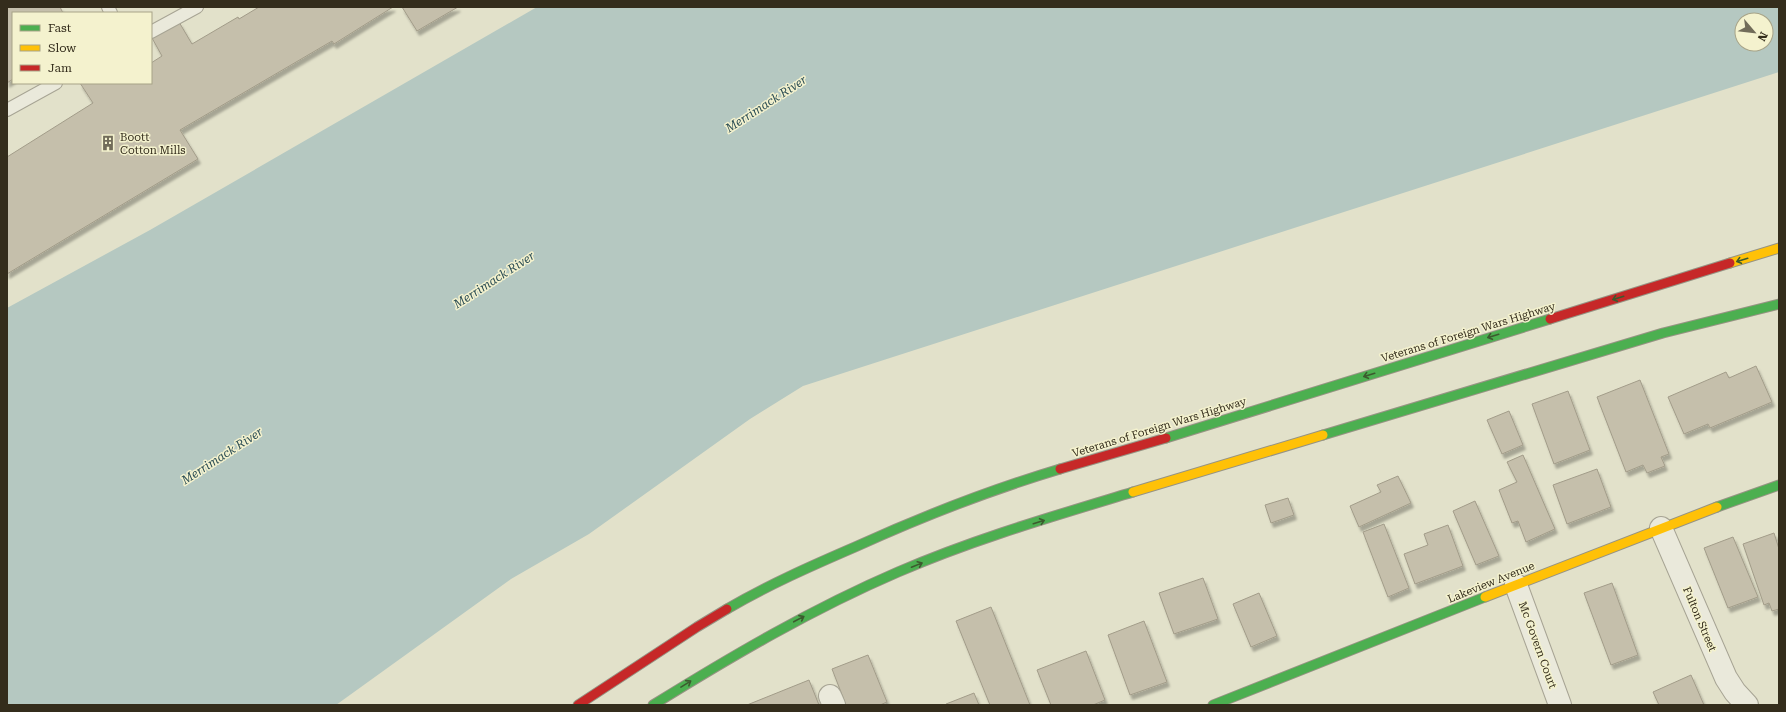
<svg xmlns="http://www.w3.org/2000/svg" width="1786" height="712" font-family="'Roboto Serif',serif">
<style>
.water{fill:#b5c8c1;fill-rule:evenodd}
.building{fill:#c5bfab;stroke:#a29c89;filter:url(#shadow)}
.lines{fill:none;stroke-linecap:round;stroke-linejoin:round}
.lane-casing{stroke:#a7a494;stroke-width:14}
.street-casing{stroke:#a7a494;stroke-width:24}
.fast-casing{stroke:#969383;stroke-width:11}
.slow-casing{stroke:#969383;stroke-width:11}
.jam-casing{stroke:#969383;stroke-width:11}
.lane{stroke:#eae9db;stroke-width:12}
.street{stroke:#eae9db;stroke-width:22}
.fast{stroke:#4caf50;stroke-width:9}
.slow{stroke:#ffc107;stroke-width:9}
.jam{stroke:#c62828;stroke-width:9}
.oneway{stroke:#3c5a2e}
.labels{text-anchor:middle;stroke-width:3;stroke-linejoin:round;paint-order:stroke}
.poi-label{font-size:11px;fill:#342d1c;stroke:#f4f2ce;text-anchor:start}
.street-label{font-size:11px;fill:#342d1c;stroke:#f4f2ce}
.water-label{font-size:12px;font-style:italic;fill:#2b4d54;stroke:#f4f2ce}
</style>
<defs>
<filter id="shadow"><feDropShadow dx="2.5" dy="4.5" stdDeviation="1" flood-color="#0004"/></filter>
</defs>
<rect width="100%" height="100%" fill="#e2e1ca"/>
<!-- water -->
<path class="water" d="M537 7H1779V72L803 386 750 419 589 534 511 579 336 705H7V308L150 230ZM1742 20H1766V44H1742Z"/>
<!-- building -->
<g class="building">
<polygon points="7,7 60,7 63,13 13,13 13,79 7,83"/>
<polygon points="259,7 393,7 334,44 332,41 180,130 198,159 7,274 7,157 93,103 80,83 151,83 151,63 162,56 152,38 179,22 192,44 238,17 239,19"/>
<polygon points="402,7 458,7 417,31"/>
<polygon points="1756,366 1772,402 1710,428 1708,424 1684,434 1668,397 1726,372 1729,378"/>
<polygon points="1640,380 1669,454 1661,457 1665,466 1647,473 1643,465 1626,472 1597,397"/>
<polygon points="1568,391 1590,450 1554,464 1532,404"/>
<polygon points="1509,411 1523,445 1502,454 1487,420"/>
<polygon points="1523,455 1555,529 1526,542 1518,521 1512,523 1499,490 1517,482 1507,462"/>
<polygon points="1597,469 1611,507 1567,524 1553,485"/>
<polygon points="1398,476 1411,503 1359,527 1350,506 1381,492 1377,485"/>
<polygon points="1288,498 1294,515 1271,523 1265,505"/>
<polygon points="1475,501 1499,556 1476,565 1453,511"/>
<polygon points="1384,524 1409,588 1388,597 1363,532"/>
<polygon points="1448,525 1463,566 1415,584 1404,554 1428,545 1424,534"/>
<polygon points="1774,533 1779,549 1779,609 1772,611 1769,603 1764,605 1743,544"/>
<polygon points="1733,537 1758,597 1728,608 1704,548"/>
<polygon points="1203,578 1218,619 1174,634 1159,593"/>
<polygon points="1612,583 1638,655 1611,665 1584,593"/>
<polygon points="1259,593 1277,636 1251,647 1233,604"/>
<polygon points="991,607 1030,705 990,705 956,621"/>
<polygon points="1144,621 1167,682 1130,695 1108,635"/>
<polygon points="1086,651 1105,700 1093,705 1051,705 1037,670"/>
<polygon points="868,655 887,702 880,705 846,705 832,669"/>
<polygon points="1691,675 1704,705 1659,705 1653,692"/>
<polygon points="809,680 819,705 747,705"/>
<polygon points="974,693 979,705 947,705 946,704"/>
</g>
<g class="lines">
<defs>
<g id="lane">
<polyline points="108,7 111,13"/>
<polyline points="151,32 197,7"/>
<polyline points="7,110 56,83"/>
</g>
<g id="street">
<polyline points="1661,528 1726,678 1735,692 1747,705"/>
<polyline points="1516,585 1560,705"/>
<polyline points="830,696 834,705"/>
</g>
<g id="fast">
<polyline points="1323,435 1663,333 1779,304"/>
<polyline points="1166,438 1550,319"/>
<polyline points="1717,507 1779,485"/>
<path d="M727 609C768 585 811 566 855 547 921 517 990 490 1060 469"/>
<path d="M653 705C732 656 812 609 898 572 974 539 1054 516 1133 492"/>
<polyline points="1213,705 1485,597"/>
</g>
<g id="slow">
<polyline points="1730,263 1779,248"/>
<polyline points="1133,492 1323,435"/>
<polyline points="1485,597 1717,507"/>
</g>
<g id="jam">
<polyline points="1550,319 1730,263"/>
<polyline points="1060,469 1166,438"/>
<polyline points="578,705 697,627 727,609"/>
</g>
</defs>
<!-- lane casing -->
<use href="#lane" class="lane-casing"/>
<!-- street casing -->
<use href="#street" class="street-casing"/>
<!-- fast casing -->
<use href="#fast" class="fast-casing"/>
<!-- slow casing -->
<use href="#slow" class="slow-casing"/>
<!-- jam casing -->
<use href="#jam" class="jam-casing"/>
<!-- lane -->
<use href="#lane" class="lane"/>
<!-- street -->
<use href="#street" class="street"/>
<!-- fast -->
<use href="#fast" class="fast"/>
<!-- slow -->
<use href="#slow" class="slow"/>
<!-- jam -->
<use href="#jam" class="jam"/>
</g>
<!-- one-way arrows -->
<defs><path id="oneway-shaft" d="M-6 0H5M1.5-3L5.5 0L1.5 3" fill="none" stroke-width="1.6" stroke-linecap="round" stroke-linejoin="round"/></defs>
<g class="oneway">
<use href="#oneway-shaft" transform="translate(1742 260) rotate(163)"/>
<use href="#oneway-shaft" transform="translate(1618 298) rotate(163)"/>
<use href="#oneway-shaft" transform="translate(1493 336) rotate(163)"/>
<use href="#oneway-shaft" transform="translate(1369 375) rotate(163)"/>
<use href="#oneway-shaft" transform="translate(1039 522) rotate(-17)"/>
<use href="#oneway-shaft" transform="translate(917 565) rotate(-22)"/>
<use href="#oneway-shaft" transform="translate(799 619) rotate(-28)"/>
<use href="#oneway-shaft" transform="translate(686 684) rotate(-32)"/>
</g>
<!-- icons -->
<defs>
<symbol id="building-bare" viewBox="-9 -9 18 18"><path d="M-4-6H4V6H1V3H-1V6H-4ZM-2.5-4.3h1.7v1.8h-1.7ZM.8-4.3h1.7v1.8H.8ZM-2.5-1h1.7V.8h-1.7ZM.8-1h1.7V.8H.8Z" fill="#716c59" stroke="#f4f2ce" stroke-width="2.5" paint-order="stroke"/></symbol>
</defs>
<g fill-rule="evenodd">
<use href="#building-bare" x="97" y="132" width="22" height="22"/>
</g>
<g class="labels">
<!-- poi labels -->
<g class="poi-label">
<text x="120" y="141">Boott<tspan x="120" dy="13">Cotton Mills</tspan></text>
</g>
<!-- street labels -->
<g class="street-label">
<text transform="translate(1468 332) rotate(-17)" y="4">Veterans of Foreign Wars Highway</text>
<text transform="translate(1159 427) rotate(-17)" y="4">Veterans of Foreign Wars Highway</text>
<text transform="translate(1491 582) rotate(-22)" y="4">Lakeview Avenue</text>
<text transform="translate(1700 619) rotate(67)" y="4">Fulton Street</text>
<text transform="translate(1538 645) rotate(70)" y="4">Mc Govern Court</text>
</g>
<!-- water labels -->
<g class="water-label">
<text transform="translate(766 104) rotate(-33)" y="4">Merrimack River</text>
<text transform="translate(494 280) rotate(-33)" y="4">Merrimack River</text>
<text transform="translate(222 456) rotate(-33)" y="4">Merrimack River</text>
</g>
</g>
<!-- border -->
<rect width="1786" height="712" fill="none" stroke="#342d1c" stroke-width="16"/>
<!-- legend -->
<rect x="12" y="12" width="140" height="72" fill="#f4f2ce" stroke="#a7a387"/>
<rect x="20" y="25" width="20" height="6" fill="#4caf50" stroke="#a7a387"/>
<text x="48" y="32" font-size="12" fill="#342d1c">Fast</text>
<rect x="20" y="45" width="20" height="6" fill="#ffc107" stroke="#a7a387"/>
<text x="48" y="52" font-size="12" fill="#342d1c">Slow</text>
<rect x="20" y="65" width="20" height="6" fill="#c62828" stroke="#a7a387"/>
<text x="48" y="72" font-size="12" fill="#342d1c">Jam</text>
<!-- north arrow -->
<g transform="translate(1754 32) rotate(118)"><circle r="19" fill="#f4f2ce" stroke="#a7a387"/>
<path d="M0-3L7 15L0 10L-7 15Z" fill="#716c59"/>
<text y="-6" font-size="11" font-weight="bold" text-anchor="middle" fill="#342d1c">N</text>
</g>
</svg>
